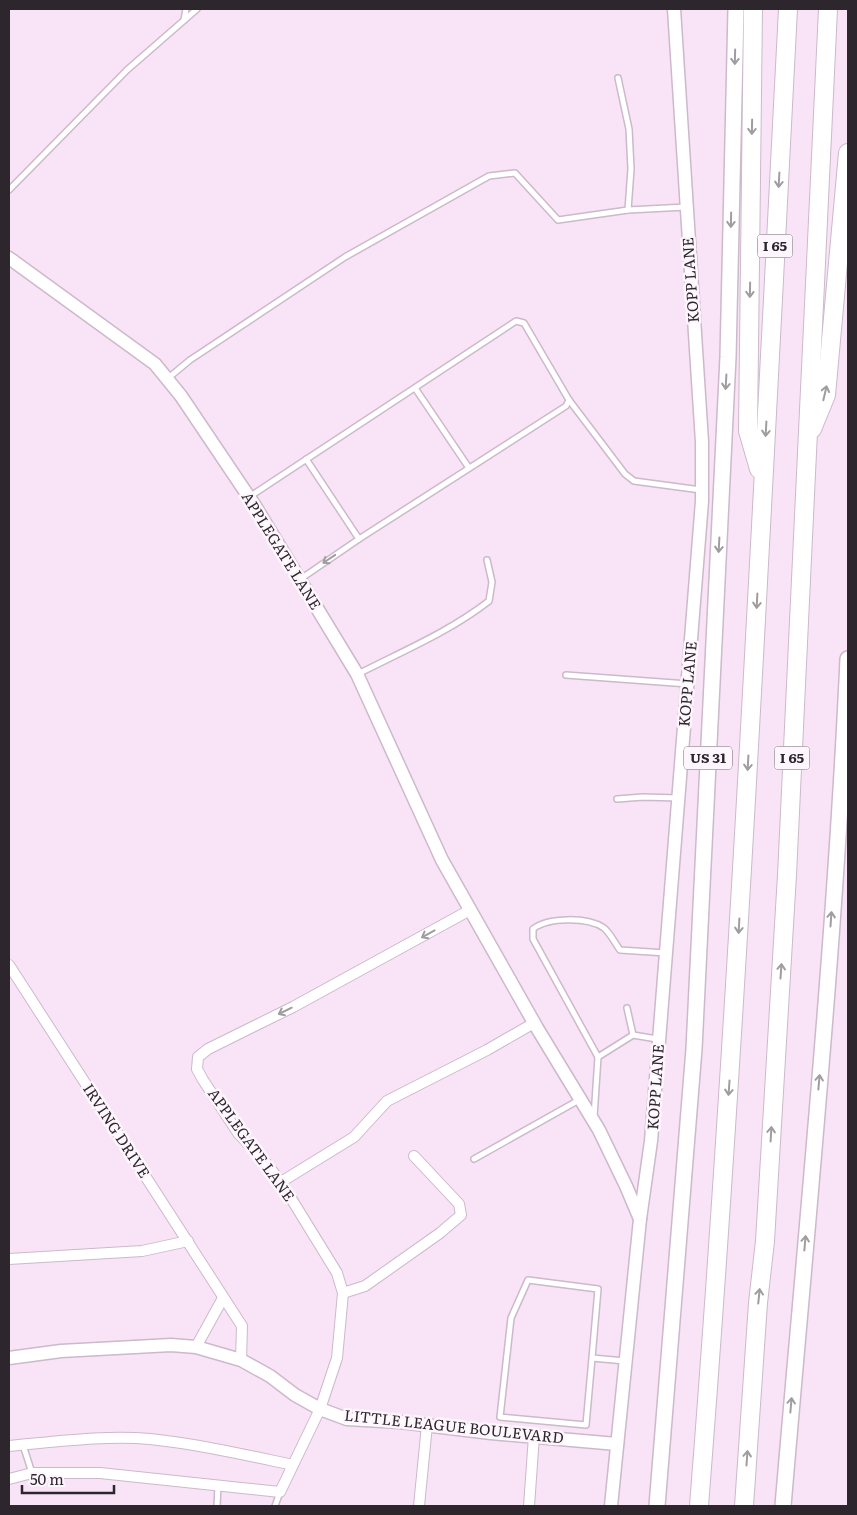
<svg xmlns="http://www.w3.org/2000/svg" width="857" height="1515" font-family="Literata,serif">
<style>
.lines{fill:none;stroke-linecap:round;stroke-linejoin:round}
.service-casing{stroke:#ccb9ca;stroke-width:8}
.minor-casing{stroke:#ccb9ca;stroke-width:12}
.tertiary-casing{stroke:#ccb9ca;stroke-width:15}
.primary-casing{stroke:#ccb9ca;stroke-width:18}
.motorway-casing{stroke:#ccb9ca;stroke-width:20}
.service{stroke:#fff;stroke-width:5}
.minor{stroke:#fff;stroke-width:10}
.tertiary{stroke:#fff;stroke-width:12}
.primary{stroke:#fff;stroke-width:15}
.motorway{stroke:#fff;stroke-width:18}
.oneway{stroke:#a09da0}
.labels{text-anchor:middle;stroke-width:5;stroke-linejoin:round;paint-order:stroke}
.shield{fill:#fef6fd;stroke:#6c646b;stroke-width:1}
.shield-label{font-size:14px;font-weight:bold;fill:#2d262d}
.street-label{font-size:15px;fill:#2d262d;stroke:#fef6fd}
</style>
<rect width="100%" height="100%" fill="#f8e4f6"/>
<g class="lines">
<defs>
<g id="service">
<polyline points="184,20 186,9"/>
<polyline points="618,78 629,129 631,169 628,210"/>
<polyline points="9,190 127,70 197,9"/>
<polyline points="167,379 190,360 345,257 489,176 515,173 558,220 628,210 686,207"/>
<polyline points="415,388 469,468"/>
<polyline points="569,400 625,474 634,481 701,490"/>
<polyline points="249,497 516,321 524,323 569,400 566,406 359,539 306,459"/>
<polyline points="299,580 359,539"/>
<path d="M358 674C403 651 449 632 489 601L492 582 487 560"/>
<polyline points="566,675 688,684"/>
<polyline points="617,799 643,797 679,798"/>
<path d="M627 1008 633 1035 598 1057 533 939V929C548 917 588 917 604 928 610 933 615 943 620 950L666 953"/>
<polyline points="633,1035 657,1039"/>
<polyline points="594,1117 598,1057"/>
<polyline points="474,1159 579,1100"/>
<polyline points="592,1358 586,1425 500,1417 511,1318 528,1280 598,1289 592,1358 625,1361"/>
<polyline points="23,1445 32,1473"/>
<polyline points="217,1506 218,1486"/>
<polyline points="275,1506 280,1492"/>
</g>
<g id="minor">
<polyline points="9,965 242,1326 241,1360"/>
<polyline points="281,1182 354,1137 387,1101 487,1050 534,1023"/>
<polyline points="9,1259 142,1251 188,1241"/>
<polyline points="343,1293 365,1286 440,1233 461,1215 459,1204 414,1156"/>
<polyline points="196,1347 223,1298"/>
<path d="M9 1446C55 1442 104 1435 150 1439 198 1444 246 1455 293 1465"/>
<polyline points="9,1479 32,1473 100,1473 280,1492 320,1409 337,1358 343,1293 337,1273 281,1182 266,1163 238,1133 203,1080 197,1069 198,1057 208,1049 293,1007 470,910"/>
<polyline points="419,1506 427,1425"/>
<polyline points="529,1506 534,1436"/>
</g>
<g id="tertiary">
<polyline points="9,258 155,364 181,396 255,506 357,674 442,860 537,1028 599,1130 626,1186 640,1219"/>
<polyline points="9,1358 61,1351 171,1345 196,1347 241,1360 270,1376 295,1395 320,1409 347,1419 400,1422 491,1433 617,1444"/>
<polyline points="611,1506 640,1219 651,1141 702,501 702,442 674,9"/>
</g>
<g id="primary">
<polyline points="657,1506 694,1049 728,357 736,9"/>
<path d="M783 1506C807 1224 835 942 848 659"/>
</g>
<g id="motorway">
<polyline points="753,9 748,431 759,469"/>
<polyline points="812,429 826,395 848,153"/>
<path d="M699 1506C738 1008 762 508 788 9"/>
<polyline points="744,1506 758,1303 765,1241 787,875 828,9"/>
</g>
</defs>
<!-- service casing -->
<use href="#service" class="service-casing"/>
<!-- minor casing -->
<use href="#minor" class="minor-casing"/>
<!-- tertiary casing -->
<use href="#tertiary" class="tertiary-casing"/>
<!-- primary casing -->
<use href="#primary" class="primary-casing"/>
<!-- motorway casing -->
<use href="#motorway" class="motorway-casing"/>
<!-- service -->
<use href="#service" class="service"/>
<!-- minor -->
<use href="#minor" class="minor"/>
<!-- tertiary -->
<use href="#tertiary" class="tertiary"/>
<!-- primary -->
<use href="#primary" class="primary"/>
<!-- motorway -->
<use href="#motorway" class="motorway"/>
</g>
<!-- one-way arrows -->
<defs><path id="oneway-shaft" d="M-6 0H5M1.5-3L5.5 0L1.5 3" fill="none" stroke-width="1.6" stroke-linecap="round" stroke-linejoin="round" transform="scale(1.25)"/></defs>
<g class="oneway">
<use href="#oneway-shaft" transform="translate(735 57) rotate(91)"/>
<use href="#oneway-shaft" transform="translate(752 127) rotate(91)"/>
<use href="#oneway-shaft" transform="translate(779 180) rotate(93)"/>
<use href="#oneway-shaft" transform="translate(731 220) rotate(91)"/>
<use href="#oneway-shaft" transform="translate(750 290) rotate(91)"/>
<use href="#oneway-shaft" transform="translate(726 382) rotate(93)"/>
<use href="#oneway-shaft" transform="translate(825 393) rotate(-77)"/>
<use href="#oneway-shaft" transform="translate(766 429) rotate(93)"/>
<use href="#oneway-shaft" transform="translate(719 545) rotate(93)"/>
<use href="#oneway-shaft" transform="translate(329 559) rotate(146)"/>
<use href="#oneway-shaft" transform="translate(757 601) rotate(93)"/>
<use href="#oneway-shaft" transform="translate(748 763) rotate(93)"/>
<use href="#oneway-shaft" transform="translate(831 919) rotate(-86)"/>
<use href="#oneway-shaft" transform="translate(739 926) rotate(93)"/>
<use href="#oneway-shaft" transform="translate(428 934) rotate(151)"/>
<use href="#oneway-shaft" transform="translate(781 971) rotate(-86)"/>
<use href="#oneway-shaft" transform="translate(285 1011) rotate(154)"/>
<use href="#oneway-shaft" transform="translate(819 1082) rotate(-85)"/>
<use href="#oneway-shaft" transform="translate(729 1088) rotate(94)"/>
<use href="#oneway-shaft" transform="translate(771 1134) rotate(-87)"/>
<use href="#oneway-shaft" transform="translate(805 1243) rotate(-85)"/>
<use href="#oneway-shaft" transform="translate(759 1296) rotate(-84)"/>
<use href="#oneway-shaft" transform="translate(791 1405) rotate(-85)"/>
<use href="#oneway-shaft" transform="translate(747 1458) rotate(-86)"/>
</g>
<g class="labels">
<!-- shield labels -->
<g class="shield">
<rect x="757.5" y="234.5" width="35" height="23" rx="4"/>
<rect x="684" y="746.5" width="48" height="23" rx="4"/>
<rect x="774.5" y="746.5" width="35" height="23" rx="4"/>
</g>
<g class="shield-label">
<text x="775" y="251">I 65</text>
<text x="708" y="763">US 31</text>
<text x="792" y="763">I 65</text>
</g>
<!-- street labels -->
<g class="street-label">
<text transform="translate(691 280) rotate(-94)" y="5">KOPP LANE</text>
<text transform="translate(281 551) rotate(58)" y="5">APPLEGATE LANE</text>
<text transform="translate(688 684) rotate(-85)" y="5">KOPP LANE</text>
<text transform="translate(656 1087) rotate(-86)" y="5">KOPP LANE</text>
<text transform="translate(116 1131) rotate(57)" y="5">IRVING DRIVE</text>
<text transform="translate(251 1145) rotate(54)" y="5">APPLEGATE LANE</text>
<text transform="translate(454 1427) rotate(6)" y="5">LITTLE LEAGUE BOULEVARD</text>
</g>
</g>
<!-- border -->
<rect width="857" height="1515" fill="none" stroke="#2d262d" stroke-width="20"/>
<!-- scale -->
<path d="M22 1485v8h92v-8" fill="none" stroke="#2d262d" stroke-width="2.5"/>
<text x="30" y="1485" font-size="15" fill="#2d262d" stroke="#fef6fd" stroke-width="4" paint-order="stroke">50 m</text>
</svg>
